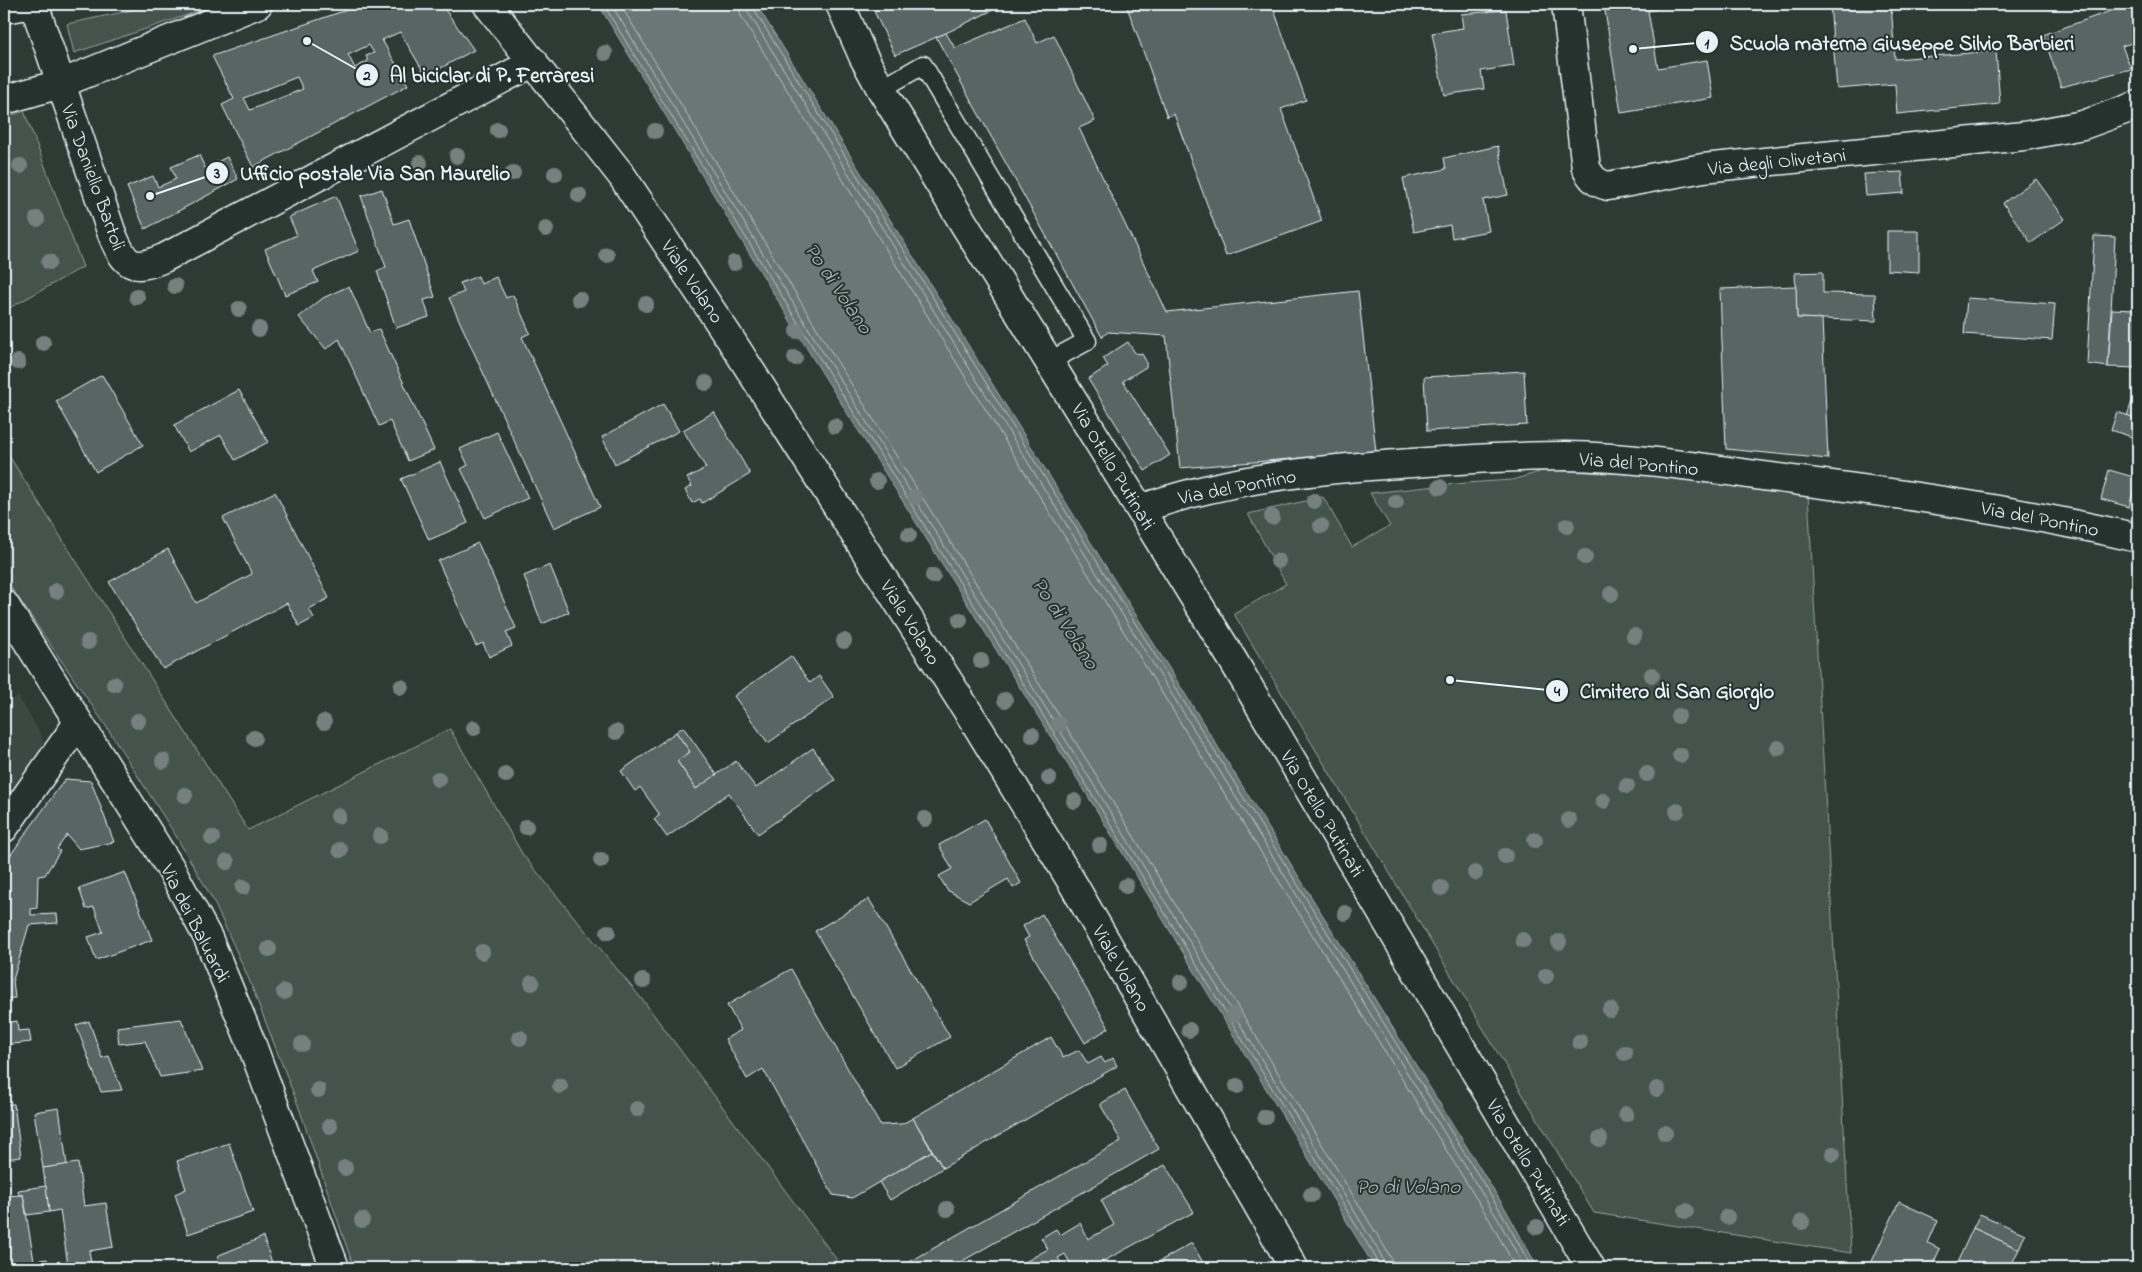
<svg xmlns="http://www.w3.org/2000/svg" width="2142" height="1272" font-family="'Indie Flower',sans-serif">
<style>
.built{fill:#3b4843}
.green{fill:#45524e;stroke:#96a2a3}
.water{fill:#6b7775;stroke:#9da8a9}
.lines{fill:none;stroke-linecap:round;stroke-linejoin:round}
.shore{stroke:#b6c0c4;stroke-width:1}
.building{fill:#596563;stroke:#e8f1f8;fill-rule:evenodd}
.service-casing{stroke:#e8f1f8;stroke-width:21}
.minor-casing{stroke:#e8f1f8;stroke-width:31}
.secondary-casing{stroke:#e8f1f8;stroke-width:31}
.service{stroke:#26332d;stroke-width:18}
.minor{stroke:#26332d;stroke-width:28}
.secondary{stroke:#26332d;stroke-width:28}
.tree{fill:#75807f}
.labels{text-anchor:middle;stroke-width:4;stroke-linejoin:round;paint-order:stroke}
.street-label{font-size:20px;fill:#e8f1f8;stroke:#26332d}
.water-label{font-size:21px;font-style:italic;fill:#b0babd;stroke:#26332d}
.leader{fill:none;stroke:#e8f1f8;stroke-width:2}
.callout-dot{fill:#e8f1f8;stroke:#26332d;stroke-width:2}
.mark-label{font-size:15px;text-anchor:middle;font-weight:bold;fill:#111}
.callout-label{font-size:21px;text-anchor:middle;font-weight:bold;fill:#e8f1f8;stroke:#26332d;stroke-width:4;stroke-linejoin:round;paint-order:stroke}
</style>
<rect width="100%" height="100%" fill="#2e3b35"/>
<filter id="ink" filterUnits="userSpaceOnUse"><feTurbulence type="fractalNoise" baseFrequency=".02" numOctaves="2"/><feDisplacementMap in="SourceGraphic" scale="10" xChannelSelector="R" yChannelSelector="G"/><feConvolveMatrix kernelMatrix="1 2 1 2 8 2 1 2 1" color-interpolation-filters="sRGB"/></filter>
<g filter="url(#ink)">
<!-- built -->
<polygon class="built" points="18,696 43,738 44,747 43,754 4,813 4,705"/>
<!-- green -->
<g class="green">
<polygon points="161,4 220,4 74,53 67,24"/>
<polygon points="24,111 83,267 4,311 4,118"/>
<polygon points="4,448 248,830 450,729 523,855 645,1003 843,1268 354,1268 298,1105 248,977 213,900 176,836 106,726 4,577"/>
<polygon points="1546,470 1663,476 1808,494 1851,1253 1594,1213 1234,614 1286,584 1248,514 1323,497 1352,547 1390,526 1370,493 1466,483 1512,480"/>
</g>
<!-- water -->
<polygon class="water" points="598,4 756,4 1506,1210 1538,1268 1375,1268 1083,788 814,360"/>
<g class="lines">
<!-- shore -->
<g class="shore">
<polyline points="603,4 819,357 1087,786 1376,1258 1379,1268"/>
<polyline points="611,4 824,354 1092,782 1381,1255 1386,1268"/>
<polyline points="620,4 830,350 1098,778 1387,1251 1392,1260 1393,1268"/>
<polyline points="738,4 741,16 1489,1219 1516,1268"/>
<polyline points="746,4 748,12 1496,1216 1525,1268"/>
<polyline points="752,4 753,8 1501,1212 1532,1268"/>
</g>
</g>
<!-- building -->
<g class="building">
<path d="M364 4H441L474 50 426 76 400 32 382 40 408 85 253 167 222 105 234 99 212 56ZM369 45 374 53 366 56 368 61 355 68 348 55ZM297 77 303 89 250 110 244 98Z"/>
<polygon points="887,4 1005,4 946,33 895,55 873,9"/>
<polygon points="1126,4 1272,4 1306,100 1281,109 1322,221 1226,256 1174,114 1167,117"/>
<polygon points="1604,4 1657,4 1657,9 1648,11 1658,68 1707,60 1713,98 1621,113"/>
<polygon points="1830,4 1891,4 1895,59 1996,51 2000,104 1897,114 1895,84 1837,89"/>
<polygon points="2111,4 2138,4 2138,41 2122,46 2131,69 2061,87 2043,35 2113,10"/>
<polygon points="1506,10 1514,66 1481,71 1484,89 1444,95 1432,33 1463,28 1461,14"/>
<polygon points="1025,18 1037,43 1054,35 1095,121 1079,128 1167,312 1358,291 1376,452 1180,468 1166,336 1108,332 1102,337 936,37 946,33 955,48"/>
<polygon points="1498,146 1508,195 1483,200 1489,231 1452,238 1450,225 1414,232 1403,178 1446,169 1444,158"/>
<polygon points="199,155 205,168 227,157 238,179 145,229 127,187 153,176 158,187 176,179 171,167"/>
<polygon points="1902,172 1904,193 1866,196 1864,174"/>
<polygon points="2036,179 2065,219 2031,243 2003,203"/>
<polygon points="382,189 394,224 409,219 435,297 424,300 429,317 396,328 377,271 386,267 361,196"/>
<polygon points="336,196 359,251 313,271 318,282 285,295 265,249 297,235 289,217"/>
<polygon points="1887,231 1919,231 1919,272 1887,270"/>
<polygon points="2094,236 2115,237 2108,367 2087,364"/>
<polygon points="2138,271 2138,368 2108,367 2112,309 2136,310"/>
<polygon points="1823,272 1823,293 1875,294 1876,321 1797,318 1795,273"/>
<polygon points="478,276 481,284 496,277 506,298 513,295 530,333 522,337 600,507 554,528 449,298 464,292 460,283"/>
<polygon points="349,286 370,333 379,329 434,450 408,461 390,421 379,426 339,339 326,349 299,317 323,298"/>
<polygon points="1796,286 1797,318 1822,319 1828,459 1726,449 1720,289"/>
<polygon points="1967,298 2055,304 2052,340 1964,334"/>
<polygon points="1128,342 1135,353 1142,354 1146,361 1146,367 1123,381 1170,455 1145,471 1088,379 1108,366 1103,358"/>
<polygon points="1524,371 1527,425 1427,431 1424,377"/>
<polygon points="102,375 143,445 96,472 56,401"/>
<polygon points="2138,384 2138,419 2127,416"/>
<polygon points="239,390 268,442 235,460 221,435 189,452 174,425"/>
<polygon points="663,404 679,431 615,464 602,437"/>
<polygon points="714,412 750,474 702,503 700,499 692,503 685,490 692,486 687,478 706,468 683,430"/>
<polygon points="2117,412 2138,419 2138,439 2111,430"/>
<polygon points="497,432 528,498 485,518 461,469 468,465 460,449"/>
<polygon points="440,462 468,523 429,540 401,479"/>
<polygon points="2109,470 2137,478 2129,507 2101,499"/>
<polygon points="275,492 329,598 309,609 314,618 299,626 287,603 163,669 109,582 168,549 196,603 252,574 223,518"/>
<polygon points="478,543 516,628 506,632 512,646 489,657 483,643 476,646 438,561"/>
<polygon points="550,565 569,612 542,624 524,576"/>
<polygon points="791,656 810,683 819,676 834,697 768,743 734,696"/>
<polygon points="683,727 717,775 696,789 677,761 690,752 676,732"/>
<polygon points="676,732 690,752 677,761 696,789 736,761 756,788 813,748 835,780 758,834 729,793 667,837 654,819 660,815 640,787 635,791 621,771"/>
<polygon points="65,779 91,781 114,842 79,849 67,835 57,849 60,851 45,875 38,876 37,908 31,909 31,915 57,914 58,923 29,925 13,980 15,998 4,999 4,864"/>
<polygon points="985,819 1021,883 1013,888 1008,879 969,902 947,890 939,876 952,869 939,845"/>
<polygon points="125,872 152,940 96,960 88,937 103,932 94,907 86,909 79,888"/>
<polygon points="869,899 950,1037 895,1068 815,931"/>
<polygon points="1042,914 1109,1028 1085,1043 1024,940 1029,937 1023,926"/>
<polygon points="791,969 880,1125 902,1124 913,1118 932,1151 852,1198 833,1195 763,1069 747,1079 725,1039 741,1030 727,1005"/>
<polygon points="181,1019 202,1071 160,1077 145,1041 119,1044 117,1027"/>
<polygon points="17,1021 18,1031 29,1030 31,1042 4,1045 4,1023"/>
<polygon points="89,1021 102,1058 109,1056 122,1090 101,1092 76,1025"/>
<polygon points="1051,1037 1063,1058 1079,1050 1088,1064 1101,1057 1105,1063 1113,1058 1117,1066 943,1168 913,1118"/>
<polygon points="4,1088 6,1104 14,1104 21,1157 4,1159"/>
<polygon points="1125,1090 1159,1149 950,1268 899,1268 1121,1141 1100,1104"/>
<polygon points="59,1108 67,1165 43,1168 34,1112"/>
<polygon points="229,1143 253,1212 188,1234 175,1194 186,1189 177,1161"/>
<polygon points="932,1151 943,1168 890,1200 879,1182"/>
<polygon points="78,1163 84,1206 106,1203 113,1247 89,1251 92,1268 55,1268 68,1266 60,1210 49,1212 43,1168"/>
<polygon points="1165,1165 1194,1212 1091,1268 1073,1268 1065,1254 1058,1258 1064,1268 1029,1268 1025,1262 1048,1249 1041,1238 1056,1229 1060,1235 1080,1223 1088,1239 1114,1225 1101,1200"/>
<polygon points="46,1186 49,1212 27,1215 23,1195 19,1195 18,1190"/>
<polygon points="23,1195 34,1261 47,1259 49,1268 4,1268 4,1196"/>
<polygon points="1899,1202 1938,1220 1928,1243 1940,1249 1931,1268 1869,1268"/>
<polygon points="1980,1214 2025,1234 2019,1249 1973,1228"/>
<polygon points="1973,1228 2019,1249 2010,1268 1959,1268 1955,1267"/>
<polygon points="263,1237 274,1268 221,1268 217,1256"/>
<polygon points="1192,1243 1206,1268 1155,1268 1153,1265"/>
</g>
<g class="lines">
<defs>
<polyline id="service" points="881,89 923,65 1087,341 1050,361"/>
<g id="minor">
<path d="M34 4 112 234C125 265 131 272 164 258L534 62"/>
<polyline points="840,4 863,56 881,89 1234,662 1591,1268"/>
<path d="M1566 4 1586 168C1592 179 1596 183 1608 186L1703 168 2024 136 2083 125 2138 105"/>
<polyline points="4,9 34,4"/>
<polyline points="4,100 60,84 258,4"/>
<path d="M1140 509C1219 481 1301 471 1384 465 1444 461 1505 456 1566 456 1647 457 1728 472 1808 482 1919 496 2029 513 2138 538"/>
<polyline points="4,604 171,869 208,938 250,1040 335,1268"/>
<polyline points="4,828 78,723"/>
</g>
<polyline id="secondary" points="487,4 622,176 729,337 979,729 1073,884 1294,1268"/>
</defs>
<!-- service casing -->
<use href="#service" class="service-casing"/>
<!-- minor casing -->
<use href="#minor" class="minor-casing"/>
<!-- secondary casing -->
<use href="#secondary" class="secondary-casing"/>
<!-- service -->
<use href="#service" class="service"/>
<!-- minor -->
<use href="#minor" class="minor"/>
<!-- secondary -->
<use href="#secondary" class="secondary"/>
</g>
<!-- trees -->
<g class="tree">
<circle cx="605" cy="53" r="8"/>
<circle cx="498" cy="130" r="8"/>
<circle cx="655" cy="131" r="8"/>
<circle cx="457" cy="156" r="8"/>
<circle cx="420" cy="163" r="8"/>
<circle cx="20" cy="166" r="8"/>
<circle cx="513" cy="173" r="8"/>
<circle cx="555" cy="174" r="8"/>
<circle cx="579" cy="195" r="8"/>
<circle cx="37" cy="219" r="8"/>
<circle cx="546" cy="229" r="8"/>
<circle cx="607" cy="255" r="8"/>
<circle cx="49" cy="262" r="8"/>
<circle cx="734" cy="263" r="8"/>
<circle cx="175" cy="286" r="8"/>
<circle cx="137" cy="297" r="8"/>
<circle cx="579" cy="299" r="8"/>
<circle cx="646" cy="304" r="8"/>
<circle cx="239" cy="309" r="8"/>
<circle cx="259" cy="329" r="8"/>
<circle cx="797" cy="331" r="8"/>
<circle cx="43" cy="343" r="8"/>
<circle cx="795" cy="358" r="8"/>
<circle cx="18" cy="362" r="8"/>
<circle cx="706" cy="383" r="8"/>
<circle cx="835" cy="426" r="8"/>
<circle cx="877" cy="481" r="8"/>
<circle cx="1440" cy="487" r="8"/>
<circle cx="915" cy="497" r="8"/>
<circle cx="1314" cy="501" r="8"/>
<circle cx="1396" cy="502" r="8"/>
<circle cx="1272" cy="517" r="8"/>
<circle cx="1321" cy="526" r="8"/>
<circle cx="1567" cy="526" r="8"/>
<circle cx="909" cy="535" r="8"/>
<circle cx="1585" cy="557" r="8"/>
<circle cx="1278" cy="561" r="8"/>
<circle cx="933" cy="576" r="8"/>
<circle cx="56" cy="591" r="8"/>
<circle cx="1611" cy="594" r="8"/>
<circle cx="960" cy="620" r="8"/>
<circle cx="1634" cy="636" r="8"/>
<circle cx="844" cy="641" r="8"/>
<circle cx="88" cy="642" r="8"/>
<circle cx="981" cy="661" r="8"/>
<circle cx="1652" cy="675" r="8"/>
<circle cx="114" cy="684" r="8"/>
<circle cx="401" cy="687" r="8"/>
<circle cx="1005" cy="700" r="8"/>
<circle cx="1678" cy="716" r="8"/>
<circle cx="138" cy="721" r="8"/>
<circle cx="324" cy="722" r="8"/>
<circle cx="1059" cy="724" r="8"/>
<circle cx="474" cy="728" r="8"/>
<circle cx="616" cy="732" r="8"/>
<circle cx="1032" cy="735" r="8"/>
<circle cx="254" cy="738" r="8"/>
<circle cx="1778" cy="748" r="8"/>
<circle cx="1680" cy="755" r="8"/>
<circle cx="163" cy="761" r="8"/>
<circle cx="1647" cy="774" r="8"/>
<circle cx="506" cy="775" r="8"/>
<circle cx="1049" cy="778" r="8"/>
<circle cx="438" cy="779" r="8"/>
<circle cx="1627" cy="786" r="8"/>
<circle cx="185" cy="795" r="8"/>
<circle cx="1074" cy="801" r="8"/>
<circle cx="1603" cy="801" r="8"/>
<circle cx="1677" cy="811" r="8"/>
<circle cx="338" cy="816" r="8"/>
<circle cx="925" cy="819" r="8"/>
<circle cx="1569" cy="820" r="8"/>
<circle cx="526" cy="827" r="8"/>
<circle cx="380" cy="836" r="8"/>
<circle cx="212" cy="838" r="8"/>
<circle cx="1535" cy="840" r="8"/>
<circle cx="1100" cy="845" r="8"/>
<circle cx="340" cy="850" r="8"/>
<circle cx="1505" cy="856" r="8"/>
<circle cx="601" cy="860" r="8"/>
<circle cx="227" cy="862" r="8"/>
<circle cx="1475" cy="873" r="8"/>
<circle cx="1126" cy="886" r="8"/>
<circle cx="243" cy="887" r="8"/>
<circle cx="1441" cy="888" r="8"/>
<circle cx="1345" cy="913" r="8"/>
<circle cx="608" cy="932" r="8"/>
<circle cx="1523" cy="940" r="8"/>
<circle cx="1559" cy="942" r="8"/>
<circle cx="269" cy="949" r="8"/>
<circle cx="482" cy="952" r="8"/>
<circle cx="1546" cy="976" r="8"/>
<circle cx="643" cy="981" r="8"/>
<circle cx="1181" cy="982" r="8"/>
<circle cx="532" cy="983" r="8"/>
<circle cx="284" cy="992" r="8"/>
<circle cx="1610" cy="1010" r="8"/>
<circle cx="1233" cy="1015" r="8"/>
<circle cx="1189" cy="1030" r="8"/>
<circle cx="520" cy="1038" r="8"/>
<circle cx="1580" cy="1042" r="8"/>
<circle cx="302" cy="1044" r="8"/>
<circle cx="1625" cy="1053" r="8"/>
<circle cx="560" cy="1086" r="8"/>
<circle cx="1237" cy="1086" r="8"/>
<circle cx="1657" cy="1089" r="8"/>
<circle cx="318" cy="1090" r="8"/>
<circle cx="637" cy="1109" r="8"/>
<circle cx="1626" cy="1114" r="8"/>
<circle cx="1265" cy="1117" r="8"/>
<circle cx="330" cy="1126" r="8"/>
<circle cx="1665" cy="1133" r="8"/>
<circle cx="1600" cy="1139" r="8"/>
<circle cx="1833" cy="1154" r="8"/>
<circle cx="345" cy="1168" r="8"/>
<circle cx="1311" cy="1195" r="8"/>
<circle cx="947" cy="1209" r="8"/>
<circle cx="1686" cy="1211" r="8"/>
<circle cx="1727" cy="1217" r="8"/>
<circle cx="362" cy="1220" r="8"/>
<circle cx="1802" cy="1222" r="8"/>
<circle cx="1537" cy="1227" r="8"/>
</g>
</g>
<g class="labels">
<!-- street labels -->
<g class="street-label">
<text transform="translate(1777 161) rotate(-6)" y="7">Via degli Olivetani</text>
<text transform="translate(94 177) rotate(70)" y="7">Via Daniello Bartoli</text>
<text transform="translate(693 281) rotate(56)" y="7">Viale Volano</text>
<text transform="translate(1639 463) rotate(5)" y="7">Via del Pontino</text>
<text transform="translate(1114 466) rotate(59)" y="7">Via Otello Putinati</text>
<text transform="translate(1237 486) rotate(-11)" y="7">Via del Pontino</text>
<text transform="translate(2040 518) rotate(11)" y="7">Via del Pontino</text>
<text transform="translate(911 622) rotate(58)" y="7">Viale Volano</text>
<text transform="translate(1323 813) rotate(59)" y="7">Via Otello Putinati</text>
<text transform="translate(196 923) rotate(63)" y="7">Via dei Baluardi</text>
<text transform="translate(1122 968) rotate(60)" y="7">Viale Volano</text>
<text transform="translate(1529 1162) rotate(59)" y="7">Via Otello Putinati</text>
</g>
<!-- water labels -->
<g class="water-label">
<text transform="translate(839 288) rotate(56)" y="7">Po di Volano</text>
<text transform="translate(1066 623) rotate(57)" y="7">Po di Volano</text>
<text x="1408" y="1193">Po di Volano</text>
</g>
</g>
<!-- callouts -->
<path class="leader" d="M1633 49L1707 42M307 41L367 75M150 196L217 173M1450 680L1557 691"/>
<g class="callout-dot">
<circle cx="1633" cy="49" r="5"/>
<circle cx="307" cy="41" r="5"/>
<circle cx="150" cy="196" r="5"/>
<circle cx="1450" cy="680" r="5"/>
<circle cx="1707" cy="42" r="12"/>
<circle cx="367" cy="75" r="12"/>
<circle cx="217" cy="173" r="12"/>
<circle cx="1557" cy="691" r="12"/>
</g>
<g class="mark-label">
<text x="1707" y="48">1</text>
<text x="367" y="80">2</text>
<text x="217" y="178">3</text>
<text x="1557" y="696">4</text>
</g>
<g class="callout-label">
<text x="1902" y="50">Scuola materna Giuseppe Silvio Barbieri</text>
<text x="492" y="82">Al biciclar di P. Ferraresi</text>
<text x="375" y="180">Ufficio postale Via San Maurelio</text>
<text x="1677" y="698">Cimitero di San Giorgio</text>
</g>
<!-- margin -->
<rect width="2142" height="1272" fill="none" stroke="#26332d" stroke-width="20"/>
<rect x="10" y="10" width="2122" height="1252" fill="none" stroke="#e8f1f8" stroke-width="2" filter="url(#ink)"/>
</svg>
